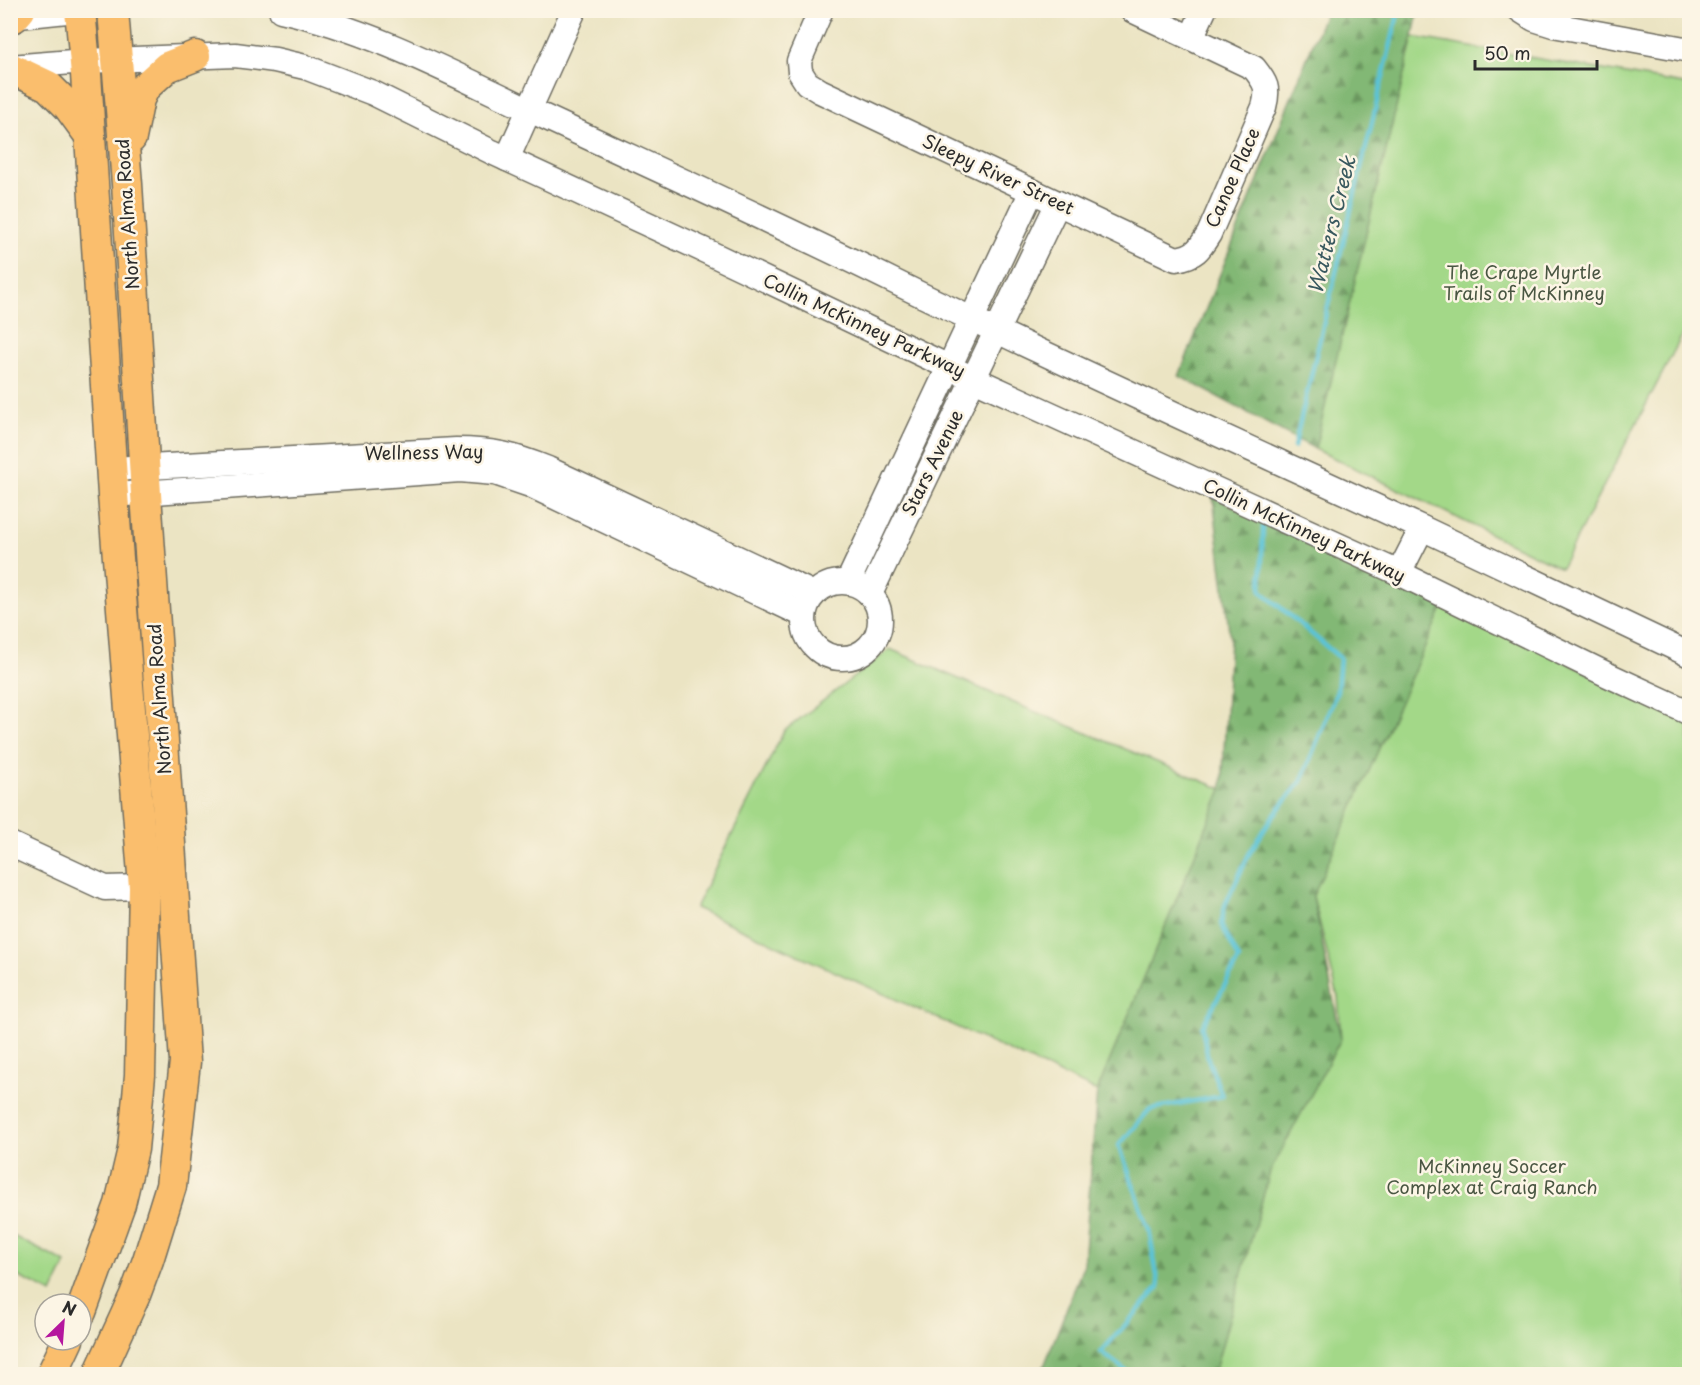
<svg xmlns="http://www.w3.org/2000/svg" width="1700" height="1385" font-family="'Playpen Sans',sans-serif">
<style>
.forest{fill:url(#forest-firs);stroke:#567250;stroke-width:1.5}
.park{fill:#a3d888;stroke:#67825a;stroke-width:1.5}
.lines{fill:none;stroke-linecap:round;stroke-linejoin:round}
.stream{stroke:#5ac3d7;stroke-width:4.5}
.minor-casing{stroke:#6e6c60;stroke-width:27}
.major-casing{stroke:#6e6c60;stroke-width:33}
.minor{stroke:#fff;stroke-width:24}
.major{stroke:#fabe6d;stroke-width:30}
.labels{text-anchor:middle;stroke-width:5;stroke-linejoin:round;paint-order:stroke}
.street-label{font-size:18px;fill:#2b2b2b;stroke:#fcf5e5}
.park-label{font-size:18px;fill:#495642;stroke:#fcf5e5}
.water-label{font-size:20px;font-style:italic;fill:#39595f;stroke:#fcf5e5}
</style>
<defs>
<pattern id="forest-firs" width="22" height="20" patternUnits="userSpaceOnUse" patternTransform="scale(1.5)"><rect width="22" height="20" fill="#82b874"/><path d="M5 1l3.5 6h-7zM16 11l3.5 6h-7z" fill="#6b965f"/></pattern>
</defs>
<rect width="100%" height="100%" fill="#fcf5e5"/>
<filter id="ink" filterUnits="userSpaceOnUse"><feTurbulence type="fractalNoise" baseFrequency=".0167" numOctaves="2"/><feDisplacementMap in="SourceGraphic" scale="12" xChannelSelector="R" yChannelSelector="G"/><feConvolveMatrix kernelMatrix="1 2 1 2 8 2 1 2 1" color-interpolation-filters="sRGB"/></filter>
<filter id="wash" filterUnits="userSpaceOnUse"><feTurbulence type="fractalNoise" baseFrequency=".008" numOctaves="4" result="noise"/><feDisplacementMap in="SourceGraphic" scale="24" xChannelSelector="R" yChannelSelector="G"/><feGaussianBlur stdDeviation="1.35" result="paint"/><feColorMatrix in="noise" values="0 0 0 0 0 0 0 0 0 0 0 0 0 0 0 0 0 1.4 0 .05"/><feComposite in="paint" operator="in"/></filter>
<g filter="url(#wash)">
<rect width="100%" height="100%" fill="#ebe4c3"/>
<!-- forest -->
<g class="forest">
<polygon points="1326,11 1418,11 1413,37 1315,449 1179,376"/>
<polygon points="1213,497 1444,604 1313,896 1341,1039 1270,1172 1214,1374 1041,1374 1084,1264 1097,1091 1222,789 1230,639"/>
</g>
<!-- park -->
<g class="park">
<polygon points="1413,37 1689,85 1689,322 1561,568 1315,449"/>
<polygon points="1444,604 1689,721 1689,1374 1214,1374 1270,1172 1341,1039 1338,997 1313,896"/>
<polygon points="890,649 1019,705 1222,789 1097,1091 695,908 784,731"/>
<polygon points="11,1235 66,1263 52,1293 11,1273"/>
</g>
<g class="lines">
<!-- stream -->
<g class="stream">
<polyline points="1294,447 1399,10"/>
<polyline points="1130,1374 1101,1352 1159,1287 1149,1229 1119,1145 1150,1109 1222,1096 1208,1059 1202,1027 1239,959 1221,924 1225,905 1249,854 1273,816 1301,782 1337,691 1340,658 1261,591 1263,526"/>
</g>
</g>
</g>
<g filter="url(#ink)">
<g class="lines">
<defs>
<g id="minor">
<path d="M281 10C371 30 451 73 534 112 654 168 774 222 893 281 1068 367 1246 446 1422 528 1512 570 1600 613 1690 655"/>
<path d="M821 10 799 61 800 72 807 83 820 91 1176 259C1195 256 1199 250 1209 234L1264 107C1269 88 1266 83 1254 68L1132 10"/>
<polyline points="1520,10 1534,19 1553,25 1690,50"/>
<polyline points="10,17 76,10"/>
<polyline points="1191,38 1204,10"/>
<polyline points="10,67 85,61 235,55 275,60 305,67 373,93 492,152 710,253 974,379 1399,573 1608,675 1690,713"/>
<polyline points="507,159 574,10"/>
<path d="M112 469 456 450C493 450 513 455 548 469L814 594"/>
<polyline points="113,495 460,470 495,473 530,485 804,615"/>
<polyline points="1399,573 1422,528"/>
<circle cx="842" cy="620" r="38"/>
<polyline points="848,582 1032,191"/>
<polyline points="870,594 1058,203"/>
<polyline points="10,844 105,888 144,887"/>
</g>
<g id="major">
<polyline points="80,10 86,74 113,495 144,887 140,1075 133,1149 120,1204 81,1312"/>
<polyline points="14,17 20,10"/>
<polyline points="10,68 48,86 68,106 90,136"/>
<polyline points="131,138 139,99 145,87 167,67 195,56"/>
<polyline points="52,1374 68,1340"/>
<polyline points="99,1374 135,1295 148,1260 171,1186 185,1062 146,494 127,184 113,10"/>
</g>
</defs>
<!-- minor casing -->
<use href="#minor" class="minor-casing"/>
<!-- major casing -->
<use href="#major" class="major-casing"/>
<!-- minor -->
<use href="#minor" class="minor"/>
<!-- major -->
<use href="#major" class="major"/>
</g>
</g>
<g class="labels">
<!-- street labels -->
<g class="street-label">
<text transform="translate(998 175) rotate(25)" y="6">Sleepy River Street</text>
<text transform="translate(1233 178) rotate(-66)" y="6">Canoe Place</text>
<text transform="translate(128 214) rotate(-94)" y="6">North Alma Road</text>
<text transform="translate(864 326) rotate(25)" y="6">Collin McKinney Parkway</text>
<text transform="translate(424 453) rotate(-1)" y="6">Wellness Way</text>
<text transform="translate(933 463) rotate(-64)" y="6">Stars Avenue</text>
<text transform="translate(1304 531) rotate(25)" y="6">Collin McKinney Parkway</text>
<text transform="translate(160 699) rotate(-94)" y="6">North Alma Road</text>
</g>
<!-- park labels -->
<g class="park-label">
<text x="1524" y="279">The Crape Myrtle<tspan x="1524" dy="21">Trails of McKinney</tspan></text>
<text x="1492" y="1173">McKinney Soccer<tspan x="1492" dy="21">Complex at Craig Ranch</tspan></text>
</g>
<!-- water labels -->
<g class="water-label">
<text transform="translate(1332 225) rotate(-76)" y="7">Watters Creek</text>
</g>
</g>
<!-- margin -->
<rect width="1700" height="1385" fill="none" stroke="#fcf5e5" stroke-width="36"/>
<!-- north arrow -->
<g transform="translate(63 1322) rotate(25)"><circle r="28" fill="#fcf5e5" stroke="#a8a49b" stroke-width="1.5"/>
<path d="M0-4.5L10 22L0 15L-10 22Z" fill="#b5179e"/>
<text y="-9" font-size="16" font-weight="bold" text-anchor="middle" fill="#2b2b2b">N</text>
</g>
<!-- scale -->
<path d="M1475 60v9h122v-9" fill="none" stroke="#2b2b2b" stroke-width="3"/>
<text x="1484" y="60" font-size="18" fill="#2b2b2b" stroke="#fcf5e5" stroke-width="4.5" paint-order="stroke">50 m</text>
</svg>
